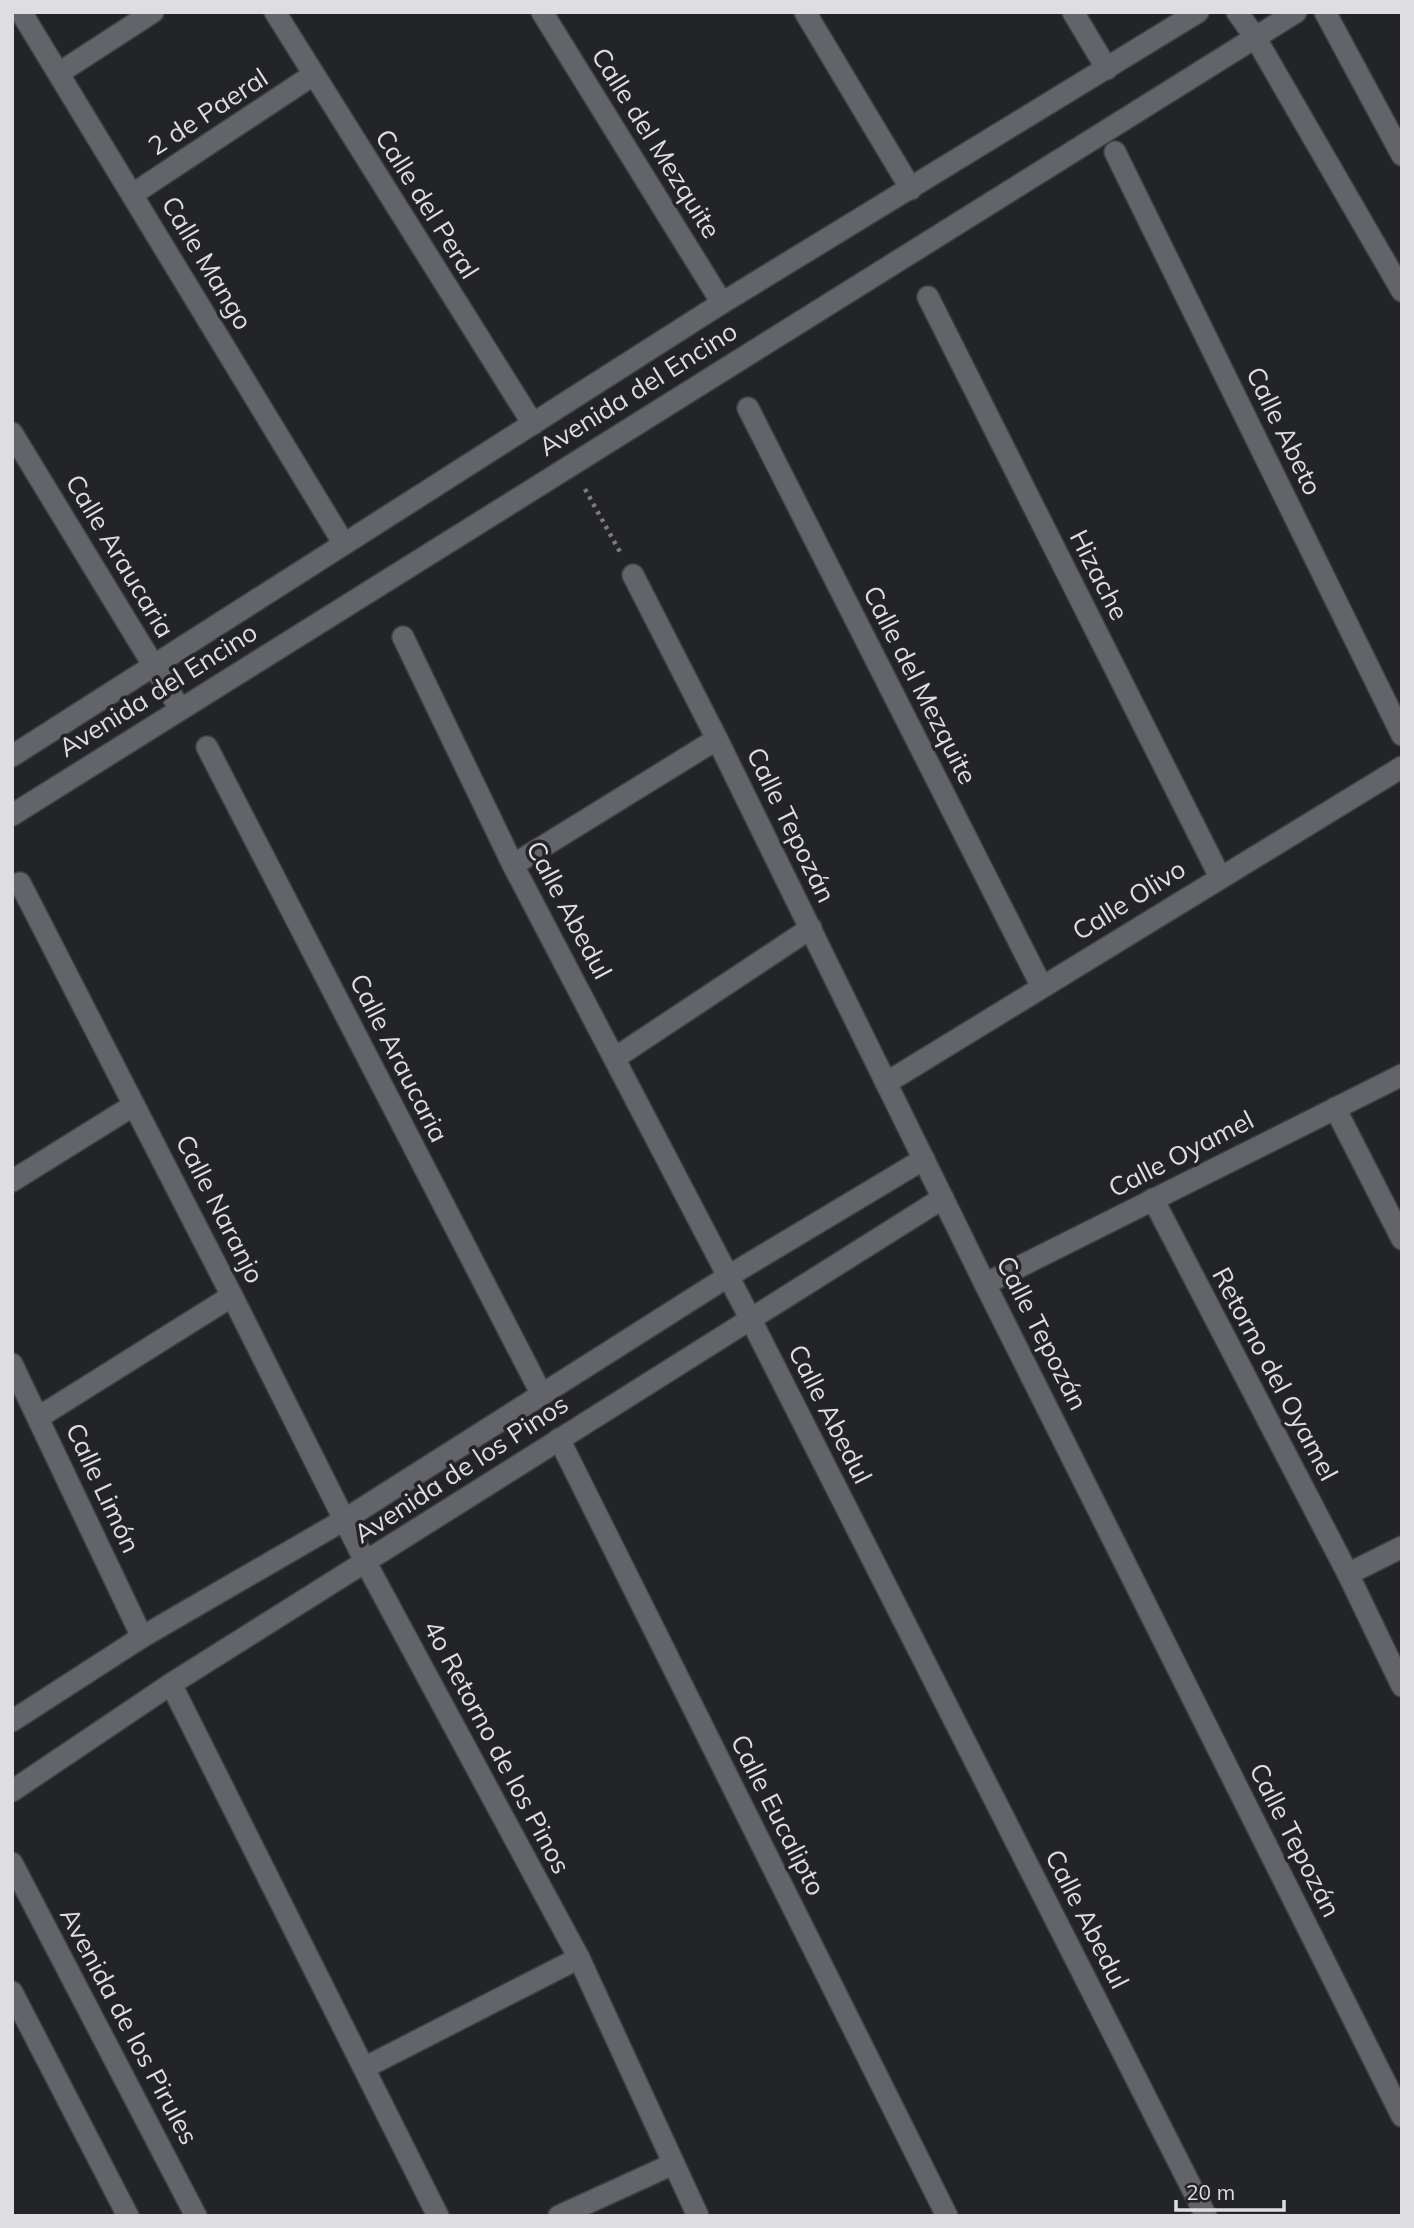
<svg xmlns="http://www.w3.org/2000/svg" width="1414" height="2228" font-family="Mulish,sans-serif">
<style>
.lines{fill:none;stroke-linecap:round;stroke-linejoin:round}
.street-casing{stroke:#3e3f43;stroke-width:24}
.secondary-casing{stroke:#3e3f43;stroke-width:24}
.path{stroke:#7c7c80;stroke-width:4.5;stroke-dasharray:3.5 5;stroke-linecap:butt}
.street{stroke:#636469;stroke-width:21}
.secondary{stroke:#636469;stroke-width:21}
.labels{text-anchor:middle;stroke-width:7;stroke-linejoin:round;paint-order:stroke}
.street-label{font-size:26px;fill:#dedee1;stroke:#232428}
</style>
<rect width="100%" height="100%" fill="#232428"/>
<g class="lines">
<defs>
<g id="street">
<polyline points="21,12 344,544"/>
<polyline points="275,12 533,424"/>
<polyline points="542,12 722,303"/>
<polyline points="805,12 911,189"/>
<polyline points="1073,12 1107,69"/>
<polyline points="1237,12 1255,37 1402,291"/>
<polyline points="1325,12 1402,155"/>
<polyline points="59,73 153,12"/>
<polyline points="1115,152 1402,735"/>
<polyline points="133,194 313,75"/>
<polyline points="928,297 1220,877"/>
<polyline points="748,408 1042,987"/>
<polyline points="12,433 180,709"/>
<polyline points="633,575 717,739 985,1284 1402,2116"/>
<polyline points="403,637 513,865 750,1318 1206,2216"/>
<polyline points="207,747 542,1395"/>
<polyline points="513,865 717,739"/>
<polyline points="20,883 232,1296 366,1563 579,1958 698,2216"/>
<polyline points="615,1058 811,928"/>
<polyline points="886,1083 1402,767"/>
<polyline points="1335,1108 1402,1239"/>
<polyline points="12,1181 134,1105"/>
<polyline points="1153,1199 1348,1574 1402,1686"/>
<polyline points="985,1284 1402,1075"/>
<polyline points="12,1364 142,1637"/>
<polyline points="39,1417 232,1296"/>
<polyline points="559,1439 947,2216"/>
<polyline points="1348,1574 1402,1547"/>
<polyline points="171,1684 438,2216"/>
<polyline points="12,1721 142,1637 344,1520 727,1277 924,1159"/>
<polyline points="12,1791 171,1684 943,1198"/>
<polyline points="12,1863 196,2216"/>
<polyline points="12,1992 128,2216"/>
<polyline points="364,2068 579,1958"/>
<polyline points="559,2216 673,2164"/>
</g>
<g id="secondary">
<polyline points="12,756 722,303 1198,12"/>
<polyline points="12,815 1296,12"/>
</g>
</defs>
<!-- street casing -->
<use href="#street" class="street-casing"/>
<!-- secondary casing -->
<use href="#secondary" class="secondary-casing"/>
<!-- path -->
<polyline class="path" points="585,489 620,552"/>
<!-- street -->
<use href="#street" class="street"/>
<!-- secondary -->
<use href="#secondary" class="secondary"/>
</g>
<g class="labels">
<!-- street labels -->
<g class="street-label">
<text transform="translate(208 112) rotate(-33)" y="9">2 de Paeral</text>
<text transform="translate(656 143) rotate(58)" y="9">Calle del Mezquite</text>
<text transform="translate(427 204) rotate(58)" y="9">Calle del Peral</text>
<text transform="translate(207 263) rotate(59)" y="9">Calle Mango</text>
<text transform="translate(638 389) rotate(-32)" y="9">Avenida del Encino</text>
<text transform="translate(1284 431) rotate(64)" y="9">Calle Abeto</text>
<text transform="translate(120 556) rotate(59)" y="9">Calle Araucaria</text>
<text transform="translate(1099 575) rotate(63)" y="9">Hizache</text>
<text transform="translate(920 685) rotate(63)" y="9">Calle del Mezquite</text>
<text transform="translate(158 690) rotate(-32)" y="9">Avenida del Encino</text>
<text transform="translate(791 825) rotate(64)" y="9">Calle Tepozán</text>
<text transform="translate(1129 900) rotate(-32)" y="9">Calle Olivo</text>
<text transform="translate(569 910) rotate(62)" y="9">Calle Abedul</text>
<text transform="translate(399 1058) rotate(63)" y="9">Calle Araucaria</text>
<text transform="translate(1181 1154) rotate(-27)" y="9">Calle Oyamel</text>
<text transform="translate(220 1209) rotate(63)" y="9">Calle Naranjo</text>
<text transform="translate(1042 1333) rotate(63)" y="9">Calle Tepozán</text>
<text transform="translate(1275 1374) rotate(62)" y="9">Retorno del Oyamel</text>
<text transform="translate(830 1414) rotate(63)" y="9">Calle Abedul</text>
<text transform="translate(461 1469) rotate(-33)" y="9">Avenida de los Pinos</text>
<text transform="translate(103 1488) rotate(65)" y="9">Calle Limón</text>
<text transform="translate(497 1747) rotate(62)" y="9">4o Retorno de los Pinos</text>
<text transform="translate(778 1815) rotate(63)" y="9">Calle Eucalipto</text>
<text transform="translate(1295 1840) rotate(63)" y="9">Calle Tepozán</text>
<text transform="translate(1087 1919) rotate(63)" y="9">Calle Abedul</text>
<text transform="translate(129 2026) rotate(62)" y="9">Avenida de los Pirules</text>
</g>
</g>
<!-- border -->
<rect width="1414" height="2228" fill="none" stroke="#dedee1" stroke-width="28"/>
<!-- scale -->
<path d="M1176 2200v10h108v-10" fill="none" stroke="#dedee1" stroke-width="3.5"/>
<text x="1186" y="2200" font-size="21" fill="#dedee1" stroke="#232428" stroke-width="5" paint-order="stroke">20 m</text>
</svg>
